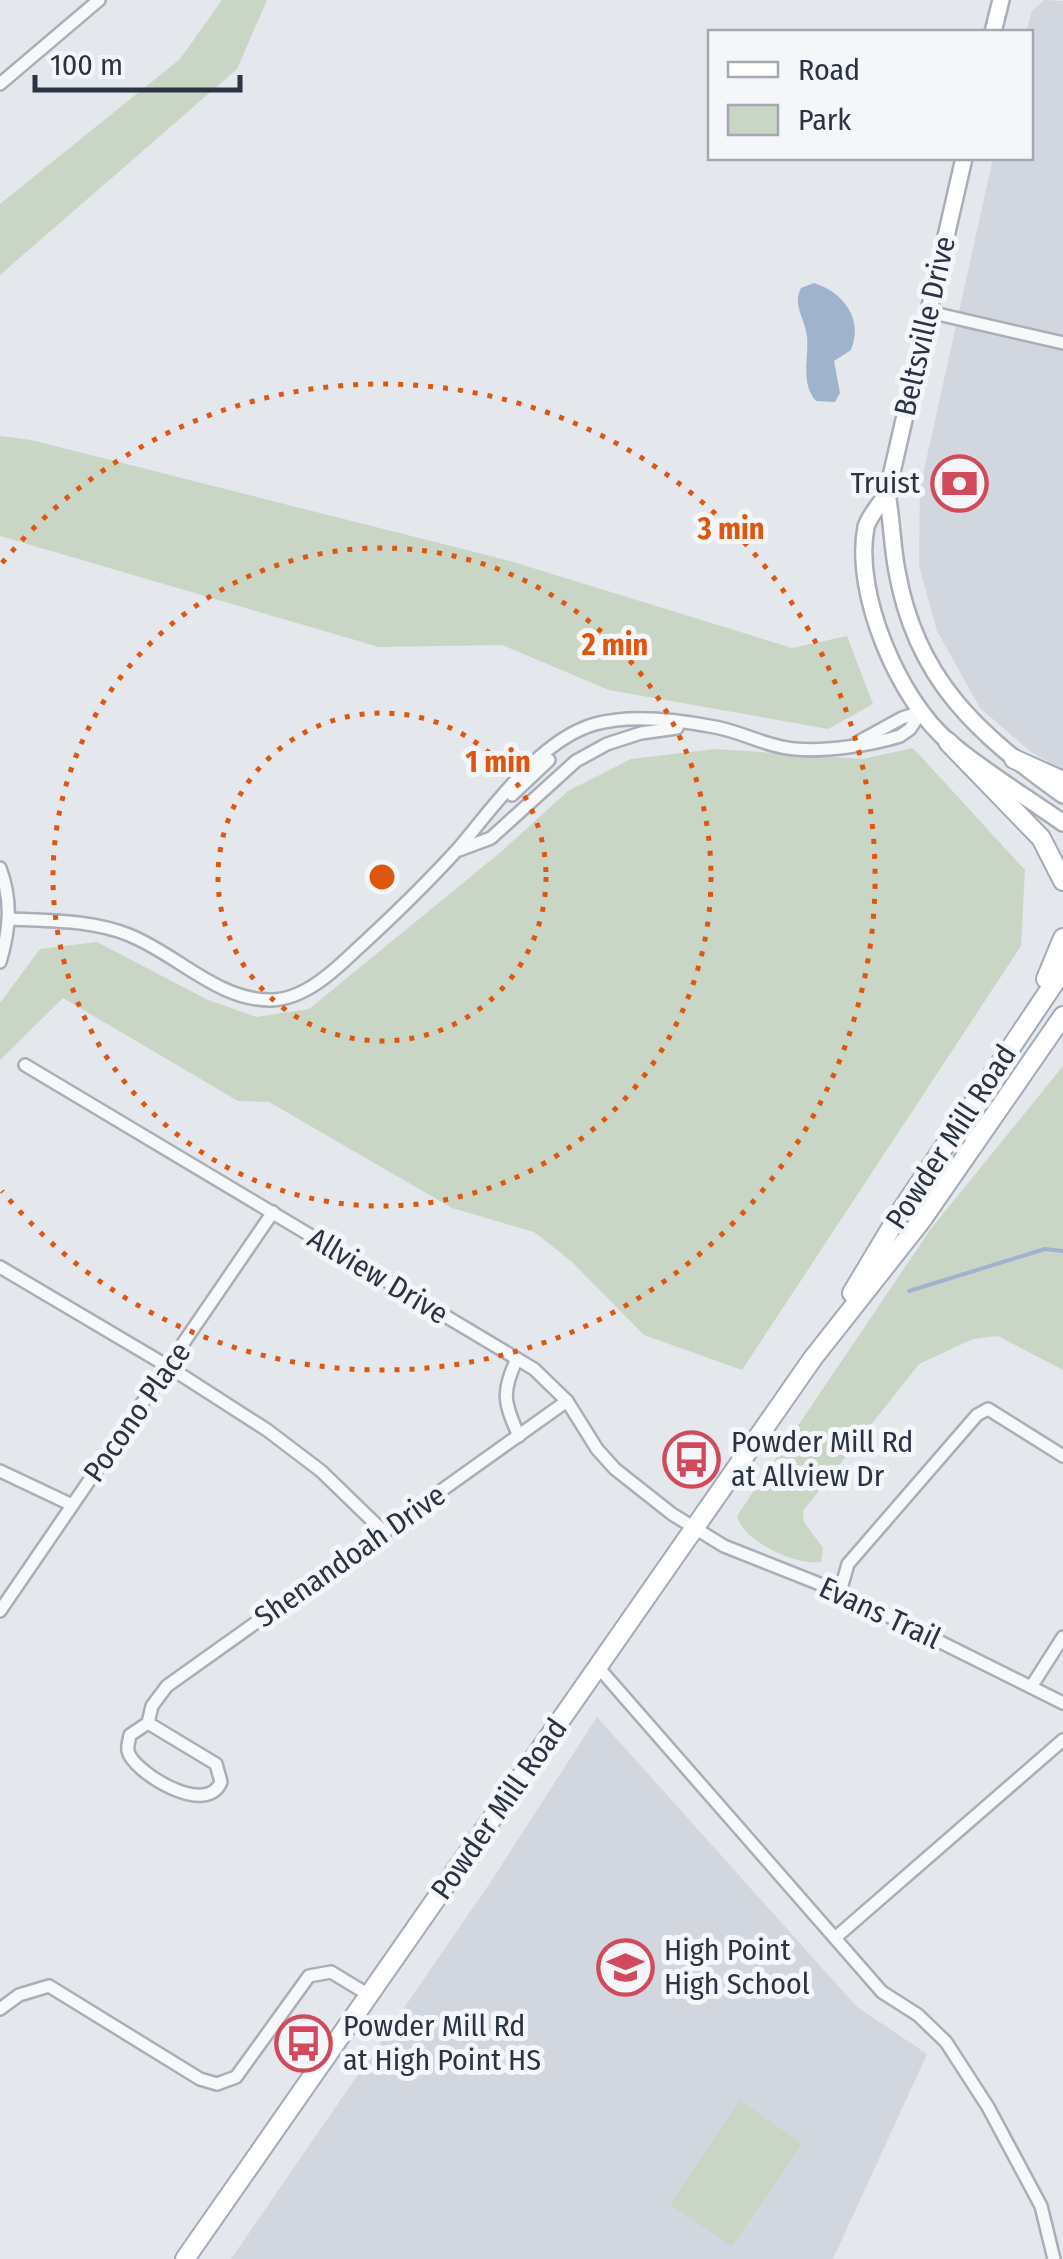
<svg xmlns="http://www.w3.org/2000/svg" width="1063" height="2259" font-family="'Fira Sans Condensed',sans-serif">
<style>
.built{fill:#d2d6de}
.green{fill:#c9d6c5}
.water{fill:#9fb4cc}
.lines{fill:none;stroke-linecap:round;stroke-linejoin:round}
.stream{stroke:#9fb4cc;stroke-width:4}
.street-casing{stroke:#a9aeb7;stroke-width:16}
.secondary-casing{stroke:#a9aeb7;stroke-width:20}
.primary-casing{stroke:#a3abb8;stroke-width:22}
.street{stroke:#f7f8fa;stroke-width:11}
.secondary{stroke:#fff;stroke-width:15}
.primary{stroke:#fff;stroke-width:18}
.ring{fill:none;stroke:#df570f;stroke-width:5;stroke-dasharray:5 10}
.labels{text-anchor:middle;stroke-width:10;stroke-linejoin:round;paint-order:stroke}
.street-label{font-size:30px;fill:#2b3445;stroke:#f4f6f9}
.poi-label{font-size:30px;fill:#2b3445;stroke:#f4f6f9;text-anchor:start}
.centre{fill:#df570f;stroke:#f4f6f9;stroke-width:5}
.ring-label{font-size:30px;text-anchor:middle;font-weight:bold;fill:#df570f;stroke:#f4f6f9;stroke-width:10;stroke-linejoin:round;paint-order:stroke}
</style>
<rect width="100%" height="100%" fill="#e4e7ec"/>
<!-- built -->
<g class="built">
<polygon points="1044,0 1063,1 1063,771 1030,751 980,708 937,631 919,566 920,488 993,158 1030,158 1030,32 1026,32 1032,11"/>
<polygon points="597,1717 857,2007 927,2054 833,2259 231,2259 490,1883"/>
</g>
<!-- green -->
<g class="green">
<polygon points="222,0 267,0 237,69 0,275 0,204 180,59"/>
<polygon points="0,436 31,440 510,561 792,648 847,636 873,704 828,729 609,690 502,645 379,647 0,536"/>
<polygon points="913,748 1025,870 1021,946 742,1370 644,1335 571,1261 534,1232 452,1208 269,1102 238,1101 63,998 0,1060 0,1003 40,949 97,942 208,1000 257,1017 309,1009 502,851 568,791 631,759 715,749 863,759"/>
<path d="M1063 1066V1370L998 1336 973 1339 919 1364 803 1511 804 1522 823 1548 821 1562C796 1566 744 1542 737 1516L930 1230Z"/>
<polygon points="740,2101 802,2143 732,2246 670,2204"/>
</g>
<!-- water -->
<path class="water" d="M814 283C843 292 864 319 851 350L834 361 840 393 835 402 816 401C800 382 809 359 807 336 805 318 792 305 801 288Z"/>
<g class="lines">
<!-- stream -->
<polyline class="stream" points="909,1291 1045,1249 1063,1251"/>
<defs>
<g id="street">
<polyline points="0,84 99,0"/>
<polyline points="929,312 1063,343"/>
<polyline points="860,741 902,718 920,712"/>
<polyline points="512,795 549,760"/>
<polyline points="459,850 491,838 576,761 607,744 641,733 677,728"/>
<path d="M0 868C12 900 10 929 0 962"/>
<path d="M10 919C50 921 92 920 129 935 177 954 218 1001 272 1000 304 999 333 972 355 951 390 919 425 885 457 850 493 808 539 740 595 724 631 714 679 720 715 727 743 732 767 747 795 749 825 752 871 745 900 736L910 729 921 712"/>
<polyline points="25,1065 534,1369 567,1401 597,1449 615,1469 672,1514 724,1546 840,1592 1063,1703"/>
<polyline points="0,1267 169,1367 267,1430 321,1471 385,1533"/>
<path d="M517 1359C501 1392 504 1403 519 1436"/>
<polyline points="0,1471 72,1505"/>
<polyline points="840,1592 848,1564 977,1415 988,1409 1063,1456"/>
<polyline points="0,1611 273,1212"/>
<polyline points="598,1667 882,1992 918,2015 946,2042 988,2107 1041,2206 1054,2259"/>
<polyline points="1031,1687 1063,1637"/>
<path d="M148 1723 216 1764 221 1782C206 1818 132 1771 128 1751 127 1746 129 1740 130 1735L148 1723 152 1706 167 1686 567 1401"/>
<polyline points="835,1938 1063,1740"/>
<polyline points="0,2009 19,1995 49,1986 200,2079 217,2084 236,2077 309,1976 331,1972 369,1995"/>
</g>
<g id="secondary">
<polyline points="993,32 1001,0"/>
<path d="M964 158 887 494C880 504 869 516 866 527 853 593 899 701 950 743 985 772 1026 797 1063 823"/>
<path d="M887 494C892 520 892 546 897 571 916 680 978 734 1063 795"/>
</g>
<g id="primary">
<polyline points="948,742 1041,838 1063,881"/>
<polyline points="1014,759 1063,781"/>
<polyline points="1046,979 1063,938"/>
<polyline points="852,1293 903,1208 1063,970"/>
<polyline points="185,2259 813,1358 921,1221 1063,1016"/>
</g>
</defs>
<!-- street casing -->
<use href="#street" class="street-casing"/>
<!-- secondary casing -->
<use href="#secondary" class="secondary-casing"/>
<!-- primary casing -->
<use href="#primary" class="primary-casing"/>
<!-- street -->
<use href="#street" class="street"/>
<!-- secondary -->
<use href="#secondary" class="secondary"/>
<!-- primary -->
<use href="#primary" class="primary"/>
</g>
<!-- distance rings -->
<g class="ring">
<circle cx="382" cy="877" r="164"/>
<circle cx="382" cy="877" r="329"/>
<path d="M2 563A493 493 0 1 1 2 1191"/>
</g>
<!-- icons -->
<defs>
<symbol id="bank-ring" viewBox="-11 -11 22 22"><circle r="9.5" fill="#f4f6f9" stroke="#d1495b" stroke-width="1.5"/><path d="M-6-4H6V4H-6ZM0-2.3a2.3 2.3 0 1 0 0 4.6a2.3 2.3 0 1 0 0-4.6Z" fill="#d1495b"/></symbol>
<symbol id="bus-ring" viewBox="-11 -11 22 22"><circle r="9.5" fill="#f4f6f9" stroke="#d1495b" stroke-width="1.5"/><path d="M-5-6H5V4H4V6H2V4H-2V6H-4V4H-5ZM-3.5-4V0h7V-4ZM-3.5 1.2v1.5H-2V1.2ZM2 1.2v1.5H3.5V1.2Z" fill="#d1495b"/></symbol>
<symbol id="school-ring" viewBox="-11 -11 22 22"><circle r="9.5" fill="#f4f6f9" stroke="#d1495b" stroke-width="1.5"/><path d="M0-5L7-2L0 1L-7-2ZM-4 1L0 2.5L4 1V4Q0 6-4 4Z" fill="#d1495b"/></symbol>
</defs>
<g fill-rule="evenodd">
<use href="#bank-ring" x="928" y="452" width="63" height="63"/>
<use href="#bus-ring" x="660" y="1428" width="63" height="63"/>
<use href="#school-ring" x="594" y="1936" width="63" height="63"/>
<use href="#bus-ring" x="272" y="2012" width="63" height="63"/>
</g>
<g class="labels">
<!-- street labels -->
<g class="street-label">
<text transform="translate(925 326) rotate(-77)" y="10">Beltsville Drive</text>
<text transform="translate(951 1137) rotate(-57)" y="10">Powder Mill Road</text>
<text transform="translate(378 1276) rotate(31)" y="10">Allview Drive</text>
<text transform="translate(137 1412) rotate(-55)" y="10">Pocono Place</text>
<text transform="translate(350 1556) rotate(-35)" y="10">Shenandoah Drive</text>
<text transform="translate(880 1613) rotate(25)" y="10">Evans Trail</text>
<text transform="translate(499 1809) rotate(-55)" y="10">Powder Mill Road</text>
</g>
<!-- poi labels -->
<g class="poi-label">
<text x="920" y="493" text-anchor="end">Truist</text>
<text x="731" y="1452">Powder Mill Rd<tspan x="731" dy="34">at Allview Dr</tspan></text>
<text x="664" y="1960">High Point<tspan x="664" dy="34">High School</tspan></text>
<text x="343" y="2036">Powder Mill Rd<tspan x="343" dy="34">at High Point HS</tspan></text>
</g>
</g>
<circle cx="382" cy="877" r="15" class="centre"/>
<g class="ring-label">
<text x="731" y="539">3 min</text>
<text x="615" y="655">2 min</text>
<text x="498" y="772">1 min</text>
</g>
<!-- legend -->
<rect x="708" y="30" width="325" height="130" fill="#f4f6f9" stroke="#a4a8b1" stroke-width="2.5"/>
<rect x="728" y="62" width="50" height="15" fill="#ffffff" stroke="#a4a8b1" stroke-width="2.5"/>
<text x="798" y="80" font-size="30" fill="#2b3445">Road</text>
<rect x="728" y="105" width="50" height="30" fill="#c9d6c5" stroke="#a4a8b1" stroke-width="2.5"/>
<text x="798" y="130" font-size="30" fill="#2b3445">Park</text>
<!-- scale -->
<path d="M35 75v15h205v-15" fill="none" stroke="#2b3445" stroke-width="5"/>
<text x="50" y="75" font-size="30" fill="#2b3445" stroke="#f4f6f9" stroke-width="8" paint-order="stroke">100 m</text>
</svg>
